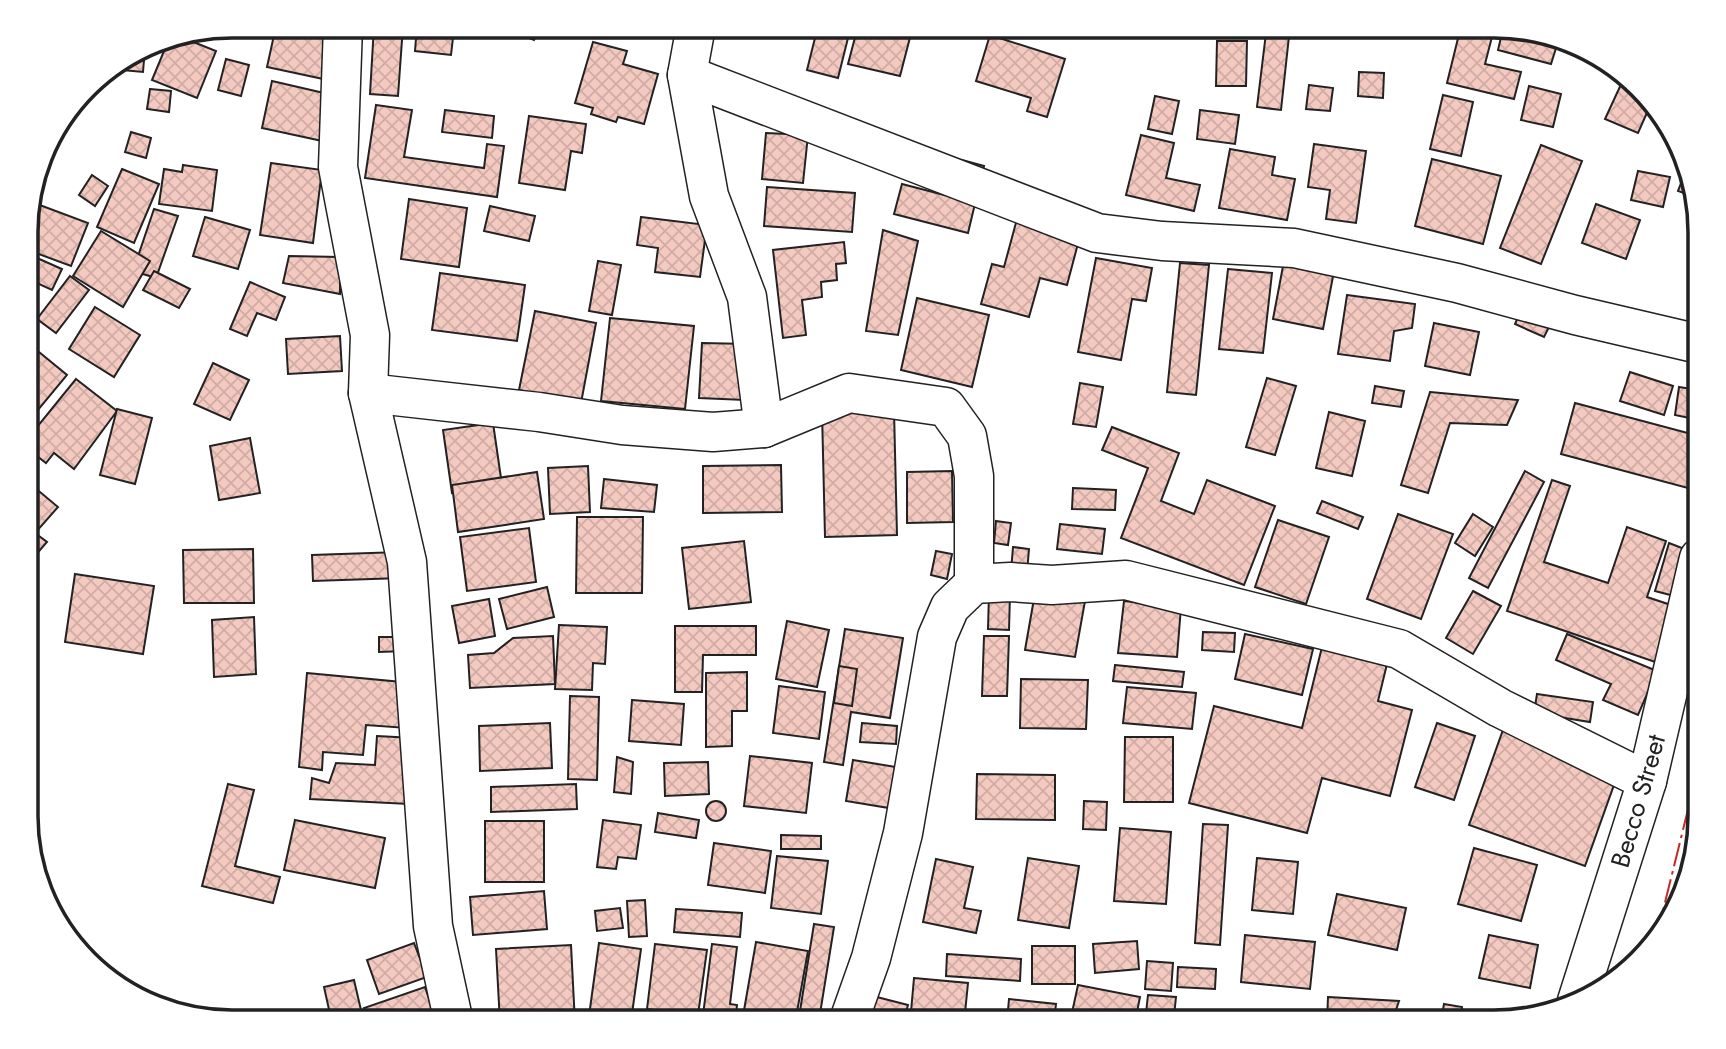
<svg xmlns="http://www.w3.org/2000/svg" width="1726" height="1049" font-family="Jost,sans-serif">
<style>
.building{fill:url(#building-cross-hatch);stroke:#222;stroke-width:2}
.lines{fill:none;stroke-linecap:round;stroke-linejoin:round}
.minor-casing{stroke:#222;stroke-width:41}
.minor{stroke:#fff;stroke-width:38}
.power{stroke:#c62828;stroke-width:2;stroke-dasharray:24 5 3.5 5;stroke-linecap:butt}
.labels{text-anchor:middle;stroke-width:5;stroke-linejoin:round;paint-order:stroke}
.street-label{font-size:26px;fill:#222;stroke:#fff}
.rim{fill:none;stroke:#222;stroke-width:3.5}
</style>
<defs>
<pattern id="building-cross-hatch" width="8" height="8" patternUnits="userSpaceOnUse" patternTransform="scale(1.75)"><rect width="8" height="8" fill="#f3c9c0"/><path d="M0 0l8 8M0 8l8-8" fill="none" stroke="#d0aca5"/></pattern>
</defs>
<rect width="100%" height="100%" fill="#fff"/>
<!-- building -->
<g class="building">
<polygon points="233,26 251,26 249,35 232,32"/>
<polygon points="276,26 340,26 328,80 267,67"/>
<polygon points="374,26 403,26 398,96 370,94"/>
<polygon points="417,26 454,29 451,55 415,51"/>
<polygon points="505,26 540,26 534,40 504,28"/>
<polygon points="818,26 851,26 838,78 807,70"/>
<polygon points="858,26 913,26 900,76 848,64"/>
<polygon points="1461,26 1482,26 1494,29 1485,64 1521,72 1514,99 1447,83"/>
<polygon points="1503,29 1557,45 1551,64 1498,50"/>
<polygon points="1266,33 1289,36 1281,110 1257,107"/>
<polygon points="990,35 1065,59 1047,117 1027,111 1031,98 976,81"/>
<polygon points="181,37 216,51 197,98 152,80 169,39"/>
<polygon points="1217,41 1247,41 1246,86 1216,86"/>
<polygon points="593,42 627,51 623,64 658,74 644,124 618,117 616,122 591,114 593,108 575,103"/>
<polygon points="145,48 143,72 111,69"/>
<polygon points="226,59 249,65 241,96 218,90"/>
<polygon points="1359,72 1384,73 1383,98 1358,96"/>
<polygon points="1623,80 1650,106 1638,133 1605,119"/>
<polygon points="272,81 337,96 327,142 262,128"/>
<polygon points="1309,85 1333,88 1330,111 1306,109"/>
<polygon points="1529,86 1561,94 1553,127 1521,120"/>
<polygon points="150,89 171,91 169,112 147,109"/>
<polygon points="1443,95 1473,102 1461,156 1430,149"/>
<polygon points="1155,96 1179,101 1172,134 1148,129"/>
<polygon points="376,105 412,110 404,157 484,168 487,144 504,146 497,197 365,178"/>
<polygon points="445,110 494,116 492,138 442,132"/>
<polygon points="1200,110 1239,115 1235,144 1197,139"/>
<polygon points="529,116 586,124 582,153 571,151 565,190 519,183"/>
<polygon points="131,132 151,138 146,158 125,152"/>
<polygon points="766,133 808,135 803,183 762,179"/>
<polygon points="1141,135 1174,143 1166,178 1200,185 1194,211 1126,195"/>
<polygon points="1314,144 1366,151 1356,223 1326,219 1330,190 1308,187"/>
<polygon points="1541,145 1582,161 1541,264 1500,248"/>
<polygon points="1230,149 1275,157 1272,175 1295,179 1287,220 1219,208"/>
<polygon points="1432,159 1501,176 1483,244 1415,226"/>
<polygon points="962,160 984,166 968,233 894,214 902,184 952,197"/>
<polygon points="271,163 322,170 313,243 260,235"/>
<polygon points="183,165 217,170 212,211 159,204 164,169 182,172"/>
<polygon points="122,169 159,184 134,243 97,227"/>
<polygon points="1638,171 1670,177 1663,207 1631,200"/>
<polygon points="1685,173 1692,196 1678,191"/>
<polygon points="92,175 108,186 95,206 79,195"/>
<polygon points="767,187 855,193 852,232 764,226"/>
<polygon points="409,199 467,208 459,267 401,259"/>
<polygon points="29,201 88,223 71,266 28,250"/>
<polygon points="1596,204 1640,220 1626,259 1582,243"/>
<polygon points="490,206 535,216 529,241 484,231"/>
<polygon points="154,209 178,216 156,278 133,271"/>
<polygon points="205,217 250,230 238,269 193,256"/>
<polygon points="641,217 707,225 700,277 655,272 658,248 637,245"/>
<polygon points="1017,219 1080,236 1067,285 1040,278 1029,317 981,304 992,264 1004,267"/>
<polygon points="883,230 918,241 898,335 866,331"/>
<polygon points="101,231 150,261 123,307 73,276"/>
<polygon points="844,242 846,263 836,264 837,280 821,282 822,297 802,300 806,335 783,338 773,250"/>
<polygon points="289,256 340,257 340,294 283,283"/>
<polygon points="37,258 62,269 52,290 28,279"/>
<polygon points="1096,258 1152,268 1146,301 1132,299 1121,360 1078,352"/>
<polygon points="598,261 621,265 612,315 589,311"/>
<polygon points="1284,261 1334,271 1323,329 1273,319"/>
<polygon points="1180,263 1209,265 1196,395 1167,392"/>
<polygon points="1228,269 1272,273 1263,353 1219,349"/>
<polygon points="154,271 190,289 179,308 143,290"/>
<polygon points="440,273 525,285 517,341 432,330"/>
<polygon points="70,276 89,290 56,333 37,319"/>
<polygon points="250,282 285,297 276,320 257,313 247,336 230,329"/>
<polygon points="1347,295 1415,304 1412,328 1394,331 1390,361 1338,354"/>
<polygon points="917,298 989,315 972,387 901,370"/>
<polygon points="95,307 140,335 114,377 69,349"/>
<polygon points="1522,308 1552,321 1544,337 1515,324"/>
<polygon points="535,311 596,323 581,403 519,390"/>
<polygon points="610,318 694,326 685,409 601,401"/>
<polygon points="1434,323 1479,332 1470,375 1425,366"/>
<polygon points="340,336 342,371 288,374 286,339"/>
<polygon points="28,343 67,375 28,422"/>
<polygon points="702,343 748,344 745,400 699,398"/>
<polygon points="213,363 249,380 230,420 194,404"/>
<polygon points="1630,372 1673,386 1664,415 1620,401"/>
<polygon points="1267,378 1296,386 1275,455 1246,447"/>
<polygon points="76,379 117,411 74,469 54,453 46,463 28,449 28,438"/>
<polygon points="1080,383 1103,387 1096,427 1073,424"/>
<polygon points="1375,386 1404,391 1401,407 1372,403"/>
<polygon points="1679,387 1699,390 1699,420 1675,415"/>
<polygon points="1430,392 1518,400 1507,425 1450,423 1428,493 1401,485"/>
<polygon points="1575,403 1699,436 1699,491 1561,454"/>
<polygon points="117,409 152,418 135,484 100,475"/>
<polygon points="894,410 897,535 825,537 822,412"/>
<polygon points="1329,412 1365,421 1352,476 1316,468"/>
<polygon points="493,423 502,485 452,493 443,430"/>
<polygon points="1112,427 1179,453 1161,501 1194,514 1207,480 1275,506 1244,585 1121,538 1148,468 1102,450"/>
<polygon points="250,438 260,493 219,500 210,446"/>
<polygon points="781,465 782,512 703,513 703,466"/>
<polygon points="588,466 590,512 550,514 548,468"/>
<polygon points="952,471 953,522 907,523 907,472"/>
<polygon points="1525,471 1544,482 1488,588 1469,578"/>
<polygon points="537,472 544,519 458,532 452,485"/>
<polygon points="604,479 657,485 654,512 601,508"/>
<polygon points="1552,480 1570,486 1544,562 1608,583 1627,527 1666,541 1647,597 1680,608 1661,664 1507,611"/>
<polygon points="28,482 58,507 35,533 47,542 34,557 28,552"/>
<polygon points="1073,488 1116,490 1115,510 1072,509"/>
<polygon points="1322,501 1363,517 1358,529 1317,513"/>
<polygon points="1398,514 1453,534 1421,619 1367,599"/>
<polygon points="1473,514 1493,527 1475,556 1455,543"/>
<polygon points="577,517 643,517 642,593 576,593"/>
<polygon points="1278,520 1329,537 1306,604 1255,587"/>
<polygon points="996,521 1011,523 1008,545 994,543"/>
<polygon points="1060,524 1105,529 1102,554 1057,549"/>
<polygon points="529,528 536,582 467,591 460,537"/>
<polygon points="744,541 751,602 689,609 682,548"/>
<polygon points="1669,543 1695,553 1682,598 1655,591"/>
<polygon points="1013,547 1029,549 1027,572 1011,571"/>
<polygon points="253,549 254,603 184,603 183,550"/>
<polygon points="936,551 952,554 947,579 931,575"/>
<polygon points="400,552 401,578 313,581 312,555"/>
<polygon points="75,574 154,586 143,654 65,642"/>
<polygon points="547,587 554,617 507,629 499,599"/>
<polygon points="1473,591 1501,606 1473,654 1446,638"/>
<polygon points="989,593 1010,594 1009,630 988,629"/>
<polygon points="1035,593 1085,601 1075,657 1025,650"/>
<polygon points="489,599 495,636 459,643 452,606"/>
<polygon points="1124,601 1181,607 1177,657 1118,653"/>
<polygon points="254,617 256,674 214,677 212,620"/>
<polygon points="787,621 829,630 817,687 776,679"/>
<polygon points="559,625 607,627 605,664 593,663 592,690 555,689"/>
<polygon points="675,626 756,626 756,655 703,655 702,692 675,692"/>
<polygon points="845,629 903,638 890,718 851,712 843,765 824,762"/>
<polygon points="1203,632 1235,633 1234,652 1202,650"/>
<polygon points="1245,634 1313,649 1302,695 1235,679"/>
<polygon points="1567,634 1657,671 1638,715 1603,700 1611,684 1556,660"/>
<polygon points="553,636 555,684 470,688 468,655 494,653 513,638"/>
<polygon points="984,636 1009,636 1007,696 982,696"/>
<polygon points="379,637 405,637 405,651 379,652"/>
<polygon points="1322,647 1387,664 1378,701 1412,710 1390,796 1322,778 1307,833 1189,803 1214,706 1302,728"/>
<polygon points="1115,665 1184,672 1182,687 1113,681"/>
<polygon points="839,666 857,669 852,706 834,703"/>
<polygon points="747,672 747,711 732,711 732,746 706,747 706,673"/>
<polygon points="307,673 412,683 407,728 366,725 363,755 323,752 322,770 299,767"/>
<polygon points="1021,679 1088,680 1086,729 1020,728"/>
<polygon points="779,686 825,692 819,739 773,733"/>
<polygon points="1127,687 1196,693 1192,729 1123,723"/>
<polygon points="1537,694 1593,702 1590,722 1534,713"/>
<polygon points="570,696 599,697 597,780 568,779"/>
<polygon points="632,700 684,704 681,745 629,741"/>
<polygon points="550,723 552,768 480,771 479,726"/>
<polygon points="862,723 897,726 896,744 860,742"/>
<polygon points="1437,723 1475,736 1454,800 1415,787"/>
<polygon points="1504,727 1620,768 1585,866 1469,825"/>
<polygon points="377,736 413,738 409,804 310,799 312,778 329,783 336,763 375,765"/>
<polygon points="1125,737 1173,737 1173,802 1124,802"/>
<polygon points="750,756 812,763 806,813 744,806"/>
<polygon points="617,757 633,762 631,794 614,792"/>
<polygon points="853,760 896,767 889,808 846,801"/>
<polygon points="708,762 709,794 665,796 664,763"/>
<polygon points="977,774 1055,775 1055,820 976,819"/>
<polygon points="228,784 254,790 235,866 280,877 273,903 202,886"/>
<polygon points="576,784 577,809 491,812 491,787"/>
<circle cx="716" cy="811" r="10"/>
<polygon points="1084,801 1107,802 1106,830 1083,829"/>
<polygon points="658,813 699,820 696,838 655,832"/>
<polygon points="295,820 385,838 375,888 284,870"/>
<polygon points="603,820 641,825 636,859 618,857 616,869 597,867"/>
<rect x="485" y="821" width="59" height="61"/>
<polygon points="1203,824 1228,825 1220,945 1195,943"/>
<polygon points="1120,828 1171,832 1166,904 1114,901"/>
<polygon points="781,835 821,836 821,849 781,849"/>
<polygon points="714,843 771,851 765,893 708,885"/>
<polygon points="1474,848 1537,865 1521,921 1458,904"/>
<polygon points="777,856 828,861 821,914 771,908"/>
<polygon points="1028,858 1079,866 1069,928 1018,920"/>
<polygon points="1257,858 1298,862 1293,914 1252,910"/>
<polygon points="936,859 973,867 964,908 981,911 976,933 923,922"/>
<polygon points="544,891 547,929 473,935 470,897"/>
<polygon points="1337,894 1406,908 1397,950 1328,935"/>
<polygon points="645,900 647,936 629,937 627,901"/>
<polygon points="620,908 623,928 597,931 595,911"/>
<polygon points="676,909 742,913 740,937 674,932"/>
<polygon points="814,924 834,927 819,1020 799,1017"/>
<polygon points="1245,935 1315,942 1310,989 1241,982"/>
<polygon points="1489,935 1538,945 1530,988 1479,978"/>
<polygon points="1137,941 1139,969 1095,973 1093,944"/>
<polygon points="756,942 808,951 795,1023 743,1016"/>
<polygon points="414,943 427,977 379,994 367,960"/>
<polygon points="599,943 641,949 631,1021 589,1016"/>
<polygon points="655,944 707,950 698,1015 647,1009"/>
<polygon points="712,944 737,947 730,1004 737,1005 735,1023 702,1023"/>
<polygon points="571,945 575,1023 500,1023 496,949"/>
<rect x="1032" y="946" width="43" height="38"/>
<polygon points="947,954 1021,959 1020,981 946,976"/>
<polygon points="1147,961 1173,963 1171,991 1145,989"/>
<polygon points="1178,967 1216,969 1215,989 1177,987"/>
<polygon points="914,978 968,983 964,1023 910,1023"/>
<polygon points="354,980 364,1023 332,1023 324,987"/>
<polygon points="1078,985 1140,997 1135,1022 1070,1022"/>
<polygon points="425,987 437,1023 369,1023 364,1008"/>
<polygon points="869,995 908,1005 903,1023 862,1023"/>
<polygon points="1148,995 1176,997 1174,1016 1146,1013"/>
<polygon points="1328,997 1399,1001 1392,1022 1327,1022"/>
<polygon points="1009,999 1056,1004 1054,1022 1007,1022"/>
<polygon points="1444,1004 1462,1007 1461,1018 1442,1015"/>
</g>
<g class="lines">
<defs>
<g id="minor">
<polyline points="343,26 338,167 370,335 368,393 407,562 433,926 454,1023"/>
<polyline points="696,26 687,75 709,196 747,297 764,428"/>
<polyline points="687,75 1097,233 1162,241 1294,248 1457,283 1575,315 1699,344"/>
<polyline points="368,393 539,412 622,425 713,432 764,428 849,393 946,407 967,436 974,476 974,584"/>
<polyline points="1577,1001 1647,781 1699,558"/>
<polyline points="848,1023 871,958 903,833 937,637 950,607 974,584 1010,582 1052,585 1126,580 1399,649 1500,708 1647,781"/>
</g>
</defs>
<!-- minor casing -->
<use href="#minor" class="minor-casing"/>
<!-- minor -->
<use href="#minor" class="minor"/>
<!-- power -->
<polyline class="power" points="1656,939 1699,765"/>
</g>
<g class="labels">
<!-- street labels -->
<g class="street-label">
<text transform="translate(1638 801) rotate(-74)" y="9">Becco Street</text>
</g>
</g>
<!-- crop -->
<path d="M0 0H1726V1049H0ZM232 38H1494A194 194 0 0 1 1688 232V816A194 194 0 0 1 1494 1010H232A194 194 0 0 1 38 816V232A194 194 0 0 1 232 38Z" fill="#fff" fill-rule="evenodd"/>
<path class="rim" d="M232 38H1494A194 194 0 0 1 1688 232V816A194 194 0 0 1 1494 1010H232A194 194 0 0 1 38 816V232A194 194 0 0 1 232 38Z"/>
</svg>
